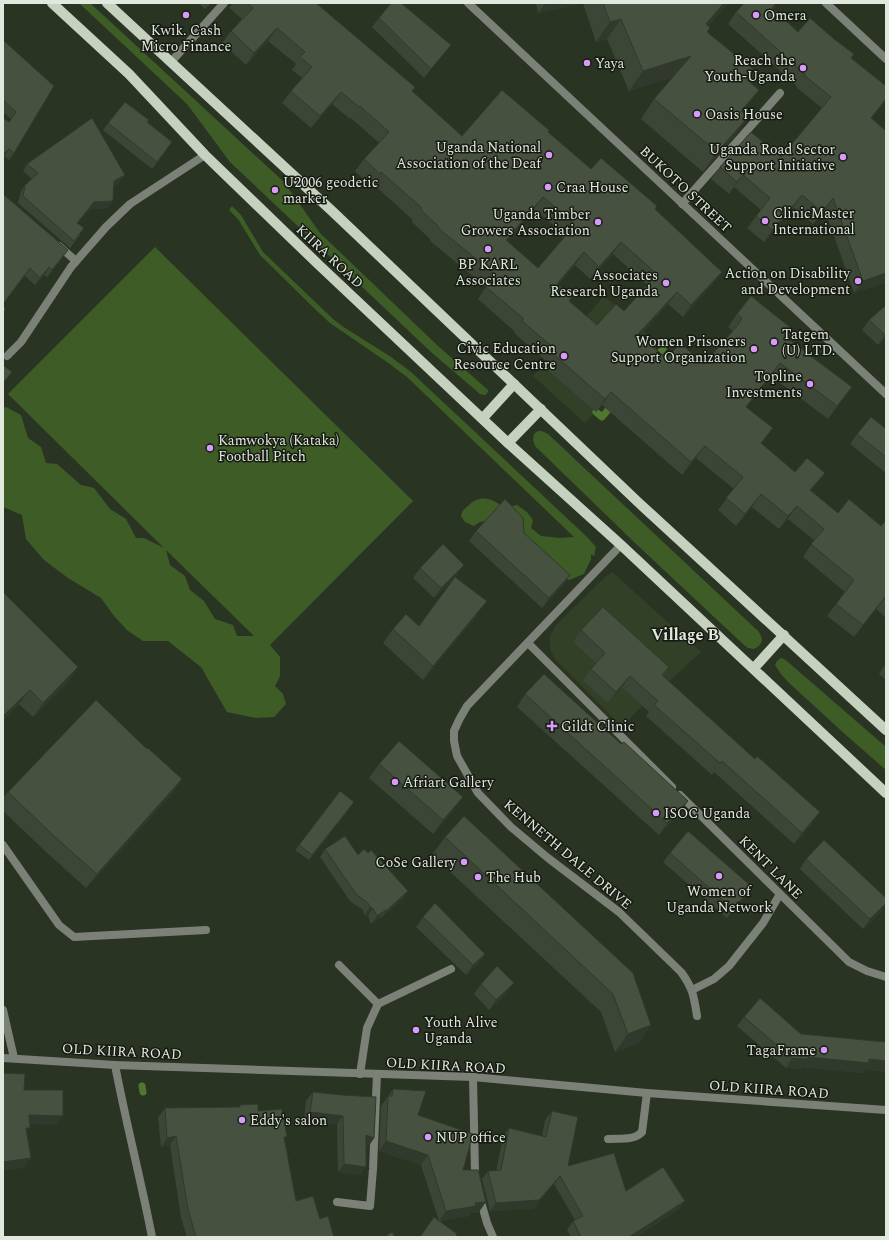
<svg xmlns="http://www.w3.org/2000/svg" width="889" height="1240" font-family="Spectral,serif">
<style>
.built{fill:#324028}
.green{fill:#3e5d26;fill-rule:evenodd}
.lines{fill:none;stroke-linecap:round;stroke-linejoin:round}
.stream{stroke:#507732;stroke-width:7}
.service{stroke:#7c8178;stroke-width:8}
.minor{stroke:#7c8178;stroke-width:8}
.tertiary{stroke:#7c8178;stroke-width:8}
.primary{stroke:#c6d2bf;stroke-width:10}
.wall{fill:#3c4636;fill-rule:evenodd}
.shaded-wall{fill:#31392c}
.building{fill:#46513f;stroke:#31392c;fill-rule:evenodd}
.poi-dot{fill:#d89bf8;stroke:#161a12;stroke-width:1.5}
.labels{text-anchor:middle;stroke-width:3;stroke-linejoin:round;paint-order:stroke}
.poi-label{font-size:14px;fill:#e1e8dd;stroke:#161a12;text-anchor:start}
.street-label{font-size:14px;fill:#e1e8dd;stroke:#161a12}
.quarter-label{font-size:16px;font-weight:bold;fill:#e1e8dd;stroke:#161a12}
</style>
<rect width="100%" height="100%" fill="#2a3423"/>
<!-- built -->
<g class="built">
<polygon points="603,295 659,345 585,423 533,376 599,302"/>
<polygon points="612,572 701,652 642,706 622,727 555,659 550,649 550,636 556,625 605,577"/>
</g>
<!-- green -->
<g class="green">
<polygon points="79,3 90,3 284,182 320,233 437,345 488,390 488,392 485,395 480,394 431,352 230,162 187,104"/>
<path d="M232 206 241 215 263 252 333 319 342 326 391 357 411 372 522 476 586 536 596 547 594 556 591 554V559L584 574 569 580 565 579 564 569 554 568 494 519 480 522 474 526 465 522 461 516C462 511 464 509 468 506 480 493 493 499 505 508L517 505 527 512 533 520 531 528 541 536 560 538 574 537 407 377 387 362 330 323 318 312 260 255 238 219 229 210Z"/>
<path d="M155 247 413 501 270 645 280 657V676L275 686 283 694 286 704 274 717 256 718 227 712 201 667 168 641H143L127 630 114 616 101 598 68 578 44 560 26 539 22 515 3 507V408L6 407 21 415 28 438 41 447 46 463 57 464 81 485 94 488 110 509 126 519 136 538H144L164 548 8 394ZM166 550 253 635V636H237L233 625 215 619 204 601 190 590 185 576 170 565Z"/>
<path d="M538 431H542L548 434 758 631C764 639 763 644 754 649L748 648 744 645 634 542 535 446 533 440 534 434Z"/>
<polygon points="781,658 784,659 788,662 886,747 886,770 847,736 787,681 781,674 775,665 777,661"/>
</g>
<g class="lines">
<!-- stream -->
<g class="stream">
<polyline points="653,360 663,349"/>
<polyline points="596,412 602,417 614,403"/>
<polyline points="142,1086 143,1092"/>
</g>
<!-- service -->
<g class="service">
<polyline points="171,62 224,3"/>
<polyline points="682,204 780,93"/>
<polyline points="3,845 59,925 74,937 206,930"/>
<polyline points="339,965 378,1004"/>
<polyline points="360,1074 367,1028 378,1004 451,969"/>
<path d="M608 1139C619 1138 634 1141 642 1132L647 1093"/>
<polyline points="337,1202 370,1206 373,1169 377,1074"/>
</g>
<!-- minor -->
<g class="minor">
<polyline points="468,3 886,394"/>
<polyline points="826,3 886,59"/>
<polyline points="59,246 76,261"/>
<polyline points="7,356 21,342 71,267 106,227 130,204 205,155"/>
<path d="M621 545 467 706 459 720 454 731V741L457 756 478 793 511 827 548 858 619 912 681 972C693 988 694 997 697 1016"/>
<polyline points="528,643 672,787"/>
<polyline points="680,795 849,962 867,971 886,977"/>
<polyline points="692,990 714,979 729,966 763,923 780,894"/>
<polyline points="3,1010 14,1058"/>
<path d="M115 1065C126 1123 141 1180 152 1237"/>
<polyline points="473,1077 475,1174 477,1181"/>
<polyline points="480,1198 487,1223 493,1237"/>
</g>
<!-- tertiary -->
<polyline class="tertiary" points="3,1058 115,1065 473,1077 647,1093 886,1110"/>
<!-- primary -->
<g class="primary">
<polyline points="52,3 129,74 205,155 320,266 508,443 621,545 886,793"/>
<polyline points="107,3 332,211 639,503 886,730"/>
<polyline points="483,418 514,384"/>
<polyline points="508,443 541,409"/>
<polyline points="754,668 784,635"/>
</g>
</g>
<!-- wall -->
<g class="wall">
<polygon points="199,3 211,3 205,9"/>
<path d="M233 3H316L415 87 412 91 462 136 548 133 591 169 657 206 655 209 713 284 683 317 668 304 640 335 667 359 704 364 733 331 728 327 737 314 785 336 852 387 828 419 771 376 746 407 762 444 795 472 825 473 811 491 838 513 881 526 886 520V618L876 609 854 637 827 616 845 592 803 557 814 540 788 519 779 529 752 507 736 526 718 510 734 489 696 458 682 475 602 405 596 412 543 366 546 361 514 333 515 332 478 299 486 287 430 241V239L412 222 413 220 373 184 371 186 355 171 364 159 379 143 351 118 350 119 332 104 311 128 282 103 291 91 302 78 292 70 296 64 268 41 246 65 222 43 231 31 242 19 229 8ZM534 209 564 234 562 238 564 239 538 268 507 241ZM613 254 647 285 624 311 597 325 569 301 572 297 558 285 575 265 590 279Z"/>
<polygon points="536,3 728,3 708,26 708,32 747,80 759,90 742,112 748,117 734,137 703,172 641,119 654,99 673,77 629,91 607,39 596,42 583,3 538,13"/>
<polygon points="744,3 779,3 773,9 798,32 851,58 872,118 886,131 886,282 854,293 825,210 813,224 793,207 764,242 747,228 761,210 734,187 729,194 711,179 720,167 781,157 822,108 796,87 797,86 728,24 736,12"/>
<polygon points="379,18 451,45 444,54 424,78 372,27"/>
<polygon points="3,40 54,86 14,153 9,160 4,156 3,157 3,118 9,122 11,119 3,112"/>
<polygon points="108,123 167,149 152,169 103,130"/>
<polygon points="27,164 120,182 114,186 108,208 90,209 78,223 80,235 70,248 18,203 21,191 25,185 32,179 23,171"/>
<polygon points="3,194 63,257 47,277 44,275 35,285 25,276"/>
<polygon points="886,305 886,339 878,345 862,330 869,320"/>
<polygon points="886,429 886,473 850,444 857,434"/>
<polygon points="476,531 524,533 570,575 563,585 542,608 469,541"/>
<polygon points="420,568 457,575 434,598 413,578"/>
<polygon points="3,592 68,682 33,717 19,704"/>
<polygon points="477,615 423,680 383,643 393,629 419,626"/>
<polygon points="581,630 669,667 663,676 812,824 794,844 714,772 712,775 646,716 649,712 622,687 608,703 583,681 591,669 596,663 573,642"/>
<polygon points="886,663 886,680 879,674"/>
<polygon points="525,694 621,744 688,801 679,813 659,835 517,707"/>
<polygon points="147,749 182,779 172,794 86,888 44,850 3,811 3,798 8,792"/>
<polygon points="379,764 453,811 433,834 369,778"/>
<polygon points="351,807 309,860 295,850 299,845"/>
<polygon points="445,837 633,973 639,1043 615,1052 601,1012 432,855"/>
<polygon points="325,849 358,855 403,899 381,918 380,917 371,924 368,916 364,915 363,910 350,901 320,857"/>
<polygon points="670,853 752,887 746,896 727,918 663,862"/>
<polygon points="806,859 882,910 863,929 800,869"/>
<polygon points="423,917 485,954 478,964 466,975 416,927"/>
<polygon points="481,984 507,993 489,1010 474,994"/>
<polygon points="744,1017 801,1034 886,1042 886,1072 864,1069 862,1073 802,1067 801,1069 786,1068 737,1026"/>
<polygon points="393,1089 418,1115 463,1170 479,1212 471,1213 469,1216 440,1221 439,1221 421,1165 379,1151 381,1106"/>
<polygon points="313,1092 374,1138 368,1147 366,1146 366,1167 360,1175 338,1172 337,1124 304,1121 306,1101"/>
<polygon points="240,1105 258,1111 285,1140 296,1201 320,1219 334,1237 187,1237 181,1218 170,1145 161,1147 158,1117 165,1108 239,1107"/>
<polygon points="552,1111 568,1166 626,1191 685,1201 679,1209 636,1237 571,1237 567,1230 573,1221 575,1220 554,1184 533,1209 490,1211 482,1179 488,1171 496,1171 503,1137 509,1128 542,1136 545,1120"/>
</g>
<!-- shaded-wall -->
<g class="shaded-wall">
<polygon points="546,3 583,3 538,13"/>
<polygon points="724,3 728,3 692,44 706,24"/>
<polygon points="776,3 779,3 763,20 772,8"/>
<polygon points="621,19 607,39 596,42 610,22"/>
<polygon points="277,28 268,41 246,65 254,53"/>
<polygon points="451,45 444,54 424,78 431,69"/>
<polygon points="691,56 677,76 629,91 643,71"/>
<polygon points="759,90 745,109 727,131 741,111"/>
<polygon points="341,92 332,104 311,128 320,116"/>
<polygon points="886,99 886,100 884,103 863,130 871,118"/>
<polygon points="748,117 734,137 703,172 717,152"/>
<polygon points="9,149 4,156 3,157 3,154"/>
<polygon points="125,175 120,182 110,188 114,181"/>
<polygon points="743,175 734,187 729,194 737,182"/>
<polygon points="802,195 793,207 764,242 772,230"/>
<polygon points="543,197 534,209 497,252 506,240"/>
<polygon points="833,198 825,210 813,224 822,212"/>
<polygon points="113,201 108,208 90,209 72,230 77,223 94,202"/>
<polygon points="621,242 613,254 590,279 599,267"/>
<polygon points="584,252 575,265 548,297 557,284"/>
<polygon points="49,267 44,275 35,285 40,278"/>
<polygon points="722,272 713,284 683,317 691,305"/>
<polygon points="886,273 886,282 854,293 863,281"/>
<polygon points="677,292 668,304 630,346 638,334"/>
<polygon points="886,334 886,339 878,345 885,335"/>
<polygon points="780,363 771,376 737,419 746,407"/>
<polygon points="852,387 828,419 837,406"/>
<polygon points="611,392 602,405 596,412 605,399"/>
<polygon points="773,428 764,441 752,456 761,443"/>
<polygon points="705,446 696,458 682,475 691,462"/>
<polygon points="825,473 816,485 802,502 810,490"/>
<polygon points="761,494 752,507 736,526 745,514"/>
<polygon points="797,506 788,519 779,529 788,516"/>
<polygon points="464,565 457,575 434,598 441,588"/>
<polygon points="570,575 563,585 542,608 549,598"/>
<polygon points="885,597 876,609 854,637 863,625"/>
<polygon points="487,601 477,615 423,680 433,666"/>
<polygon points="78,667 68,682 33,717 43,703"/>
<polygon points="630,676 622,687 608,703 616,692"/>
<polygon points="30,690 19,704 3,721 3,716"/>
<polygon points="182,779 172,794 86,888 97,874"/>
<polygon points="463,797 453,811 433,834 443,820"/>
<polygon points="688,801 679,813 659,835 667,823"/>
<polygon points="820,812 812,824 794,844 802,833"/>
<polygon points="752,887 746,896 727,918 733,909"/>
<polygon points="408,891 403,899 381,918 386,911"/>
<polygon points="886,903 886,904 882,910 863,929 870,919"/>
<polygon points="370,907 373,908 368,916 364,915"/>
<polygon points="386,910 380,917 371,924 377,916"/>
<polygon points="485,954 478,964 466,975 473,965"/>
<polygon points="514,983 507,993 489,1010 496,1000"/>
<polygon points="651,1025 639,1043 615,1052 628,1034"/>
<polygon points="808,1057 869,1059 886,1061 886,1072 864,1069 862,1073 802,1067 801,1069 786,1068 792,1058"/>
<polygon points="310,1112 343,1116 337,1124 304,1121"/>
<polygon points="29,1115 63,1116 56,1125 23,1124"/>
<polygon points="366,1135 374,1138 368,1147 360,1144"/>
<polygon points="176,1136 170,1145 161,1147 167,1138"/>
<polygon points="386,1141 428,1155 421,1165 379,1151"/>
<polygon points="31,1158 24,1168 3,1171 3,1162"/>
<polygon points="344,1164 366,1167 360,1175 338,1172"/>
<polygon points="560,1176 554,1184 533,1209 490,1211 496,1203"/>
<polygon points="685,1201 679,1209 636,1237 629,1237"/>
<polygon points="486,1202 479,1212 471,1213 469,1216 439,1221 446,1211 475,1203"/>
</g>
<!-- building -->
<g class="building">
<path d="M247 3H316L415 87 412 91 462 136 502 90 549 130 548 132 591 169 601 158 657 206 655 209 722 272 691 305 677 292 638 334 667 359 680 343 704 364 738 325 742 318 737 314 751 296 791 328 784 336 852 387 837 406 780 363 746 407 773 428 761 443 795 472 807 458 825 473 810 490 838 513 849 499 881 526 886 520V598L885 597 863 625 836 604 854 580 811 544 824 529 797 506 788 516 761 494 745 514 726 498 743 477 705 446 691 462 611 392 605 399 552 353 555 349 522 321 524 319 486 287 496 275 438 228 439 227 421 210 422 208 381 172 380 174 364 159 389 132 360 106 359 107 341 92 320 116 291 91 312 67 300 57 305 52 277 28 254 53 231 31 253 8ZM543 197 573 222 571 225 573 227 538 268 506 240ZM621 242 657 274 624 311 616 304 597 325 569 301 572 297 557 284 584 252 599 267Z"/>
<polygon points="391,3 401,3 451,45 431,69 379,18"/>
<polygon points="603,3 724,3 706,24 710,28 707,32 754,70 747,80 759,90 741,111 748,117 717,152 654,99 691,56 643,71 621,19 610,22"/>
<polygon points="744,3 776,3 772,8 798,32 810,18 834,39 854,54 851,58 886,86 886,99 871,118 886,131 886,273 863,281 833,198 822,212 802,195 772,230 756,216 770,198 743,175 737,182 720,167 751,132 781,157 831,97 804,75 805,74 736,12"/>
<polygon points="3,40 54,86 14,153 9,149 3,154 3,118 9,122 16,112 3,100"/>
<polygon points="125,102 149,120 147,122 172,142 157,162 108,123"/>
<polygon points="92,118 125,175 114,181 113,201 94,202 77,223 84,228 74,241 23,196 25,185 38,173 27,164"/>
<polygon points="3,194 68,250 52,270 49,267 40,278 30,268 3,304"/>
<polygon points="886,305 886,334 885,335 869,320"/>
<polygon points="3,306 6,309 3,313"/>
<polygon points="3,365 12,372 3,383"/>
<polygon points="871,417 886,429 886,457 857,434"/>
<polygon points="505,499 523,518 524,533 570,575 549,598 476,531"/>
<polygon points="443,544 464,565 441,588 420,568"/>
<polygon points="455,577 487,601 433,666 393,629 406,614 419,626"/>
<polygon points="3,592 78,667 43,703 30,690 3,716"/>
<polygon points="603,607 669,667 662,675 755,759 757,756 820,812 802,833 722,761 720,763 654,705 658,701 630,676 616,692 591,669 605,653 581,630"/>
<polygon points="544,674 621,744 624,742 688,801 667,823 525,694"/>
<polygon points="96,700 147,749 148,748 182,779 97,874 54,836 8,792"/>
<polygon points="399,741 463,797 443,820 379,764"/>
<polygon points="340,791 354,802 312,855 299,845"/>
<polygon points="464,816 633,973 651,1025 628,1034 613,994 445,837"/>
<polygon points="688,831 752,887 733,909 670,853"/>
<polygon points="345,836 358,855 364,849 368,853 371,850 408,891 386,911 386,910 377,916 373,908 370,907 368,903 356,894 325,849"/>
<polygon points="824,840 886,898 886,903 870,919 806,859"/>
<polygon points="435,903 485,954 473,965 423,917"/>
<polygon points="497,966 514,983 496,1000 481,984"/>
<polygon points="760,998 801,1034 886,1042 886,1061 869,1059 869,1063 808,1057 807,1059 792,1058 744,1017"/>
<polygon points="3,1073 25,1074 24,1090 63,1090 63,1116 29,1115 30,1128 26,1128 31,1158 3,1162"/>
<polygon points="393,1089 426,1091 418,1115 473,1134 463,1170 478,1170 486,1202 475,1203 476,1206 446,1211 428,1155 386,1141 388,1096 392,1096"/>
<polygon points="313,1092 342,1095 376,1097 374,1138 366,1135 366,1167 344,1164 343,1116 310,1112"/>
<polygon points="258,1104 258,1111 282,1109 287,1137 284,1137 296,1201 313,1196 320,1219 328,1216 334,1237 196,1237 188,1209 176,1136 167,1138 165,1108 240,1107 240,1105"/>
<polygon points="552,1111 578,1117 568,1166 614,1153 626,1191 663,1167 685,1201 629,1237 581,1237 573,1221 583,1216 560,1176 539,1200 496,1203 488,1171 501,1170 509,1128 546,1137"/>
<polygon points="434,1217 457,1234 456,1237 420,1237"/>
<polygon points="392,1232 395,1237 385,1237"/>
</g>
<!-- markers -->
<g class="poi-dot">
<circle cx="186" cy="15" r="4"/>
<circle cx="756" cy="15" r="4"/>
<circle cx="587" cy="63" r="4"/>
<circle cx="803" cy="68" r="4"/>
<circle cx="697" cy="114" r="4"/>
<circle cx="549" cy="155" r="4"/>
<circle cx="843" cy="157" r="4"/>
<circle cx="548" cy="187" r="4"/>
<circle cx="275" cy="190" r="4"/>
<circle cx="765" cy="221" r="4"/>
<circle cx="598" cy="222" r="4"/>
<circle cx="488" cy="249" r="4"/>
<circle cx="858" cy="281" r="4"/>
<circle cx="666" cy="283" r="4"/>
<circle cx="774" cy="342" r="4"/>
<circle cx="754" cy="349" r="4"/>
<circle cx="564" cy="356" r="4"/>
<circle cx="810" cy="384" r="4"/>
<circle cx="210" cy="448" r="4"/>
<path d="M550 720h4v4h4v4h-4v4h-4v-4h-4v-4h4z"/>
<circle cx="395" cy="782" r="4"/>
<circle cx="656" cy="813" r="4"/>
<circle cx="464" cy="862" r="4"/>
<circle cx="719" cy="876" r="4"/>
<circle cx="478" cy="877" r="4"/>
<circle cx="416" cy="1030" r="4"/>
<circle cx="824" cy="1050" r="4"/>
<circle cx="242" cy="1120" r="4"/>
<circle cx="428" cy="1137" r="4"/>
</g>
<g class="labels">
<!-- poi labels -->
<g class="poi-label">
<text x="764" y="20">Omera</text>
<text x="186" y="35" text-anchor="middle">Kwik. Cash<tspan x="186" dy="16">Micro Finance</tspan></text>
<text x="795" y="65" text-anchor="end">Reach the<tspan x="795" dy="16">Youth-Uganda</tspan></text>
<text x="595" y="68">Yaya</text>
<text x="705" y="119">Oasis House</text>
<text x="541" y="152" text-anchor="end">Uganda National<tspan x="541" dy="16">Association of the Deaf</tspan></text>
<text x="835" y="154" text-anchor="end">Uganda Road Sector<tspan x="835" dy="16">Support Initiative</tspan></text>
<text x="283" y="187">U2006 geodetic<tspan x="283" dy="16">marker</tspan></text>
<text x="556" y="192">Craa House</text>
<text x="773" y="218">ClinicMaster<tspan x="773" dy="16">International</tspan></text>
<text x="590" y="219" text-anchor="end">Uganda Timber<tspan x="590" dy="16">Growers Association</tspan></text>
<text x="488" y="269" text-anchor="middle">BP KARL<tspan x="488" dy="16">Associates</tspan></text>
<text x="850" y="278" text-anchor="end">Action on Disability<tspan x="850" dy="16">and Development</tspan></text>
<text x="658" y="280" text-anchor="end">Associates<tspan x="658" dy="16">Research Uganda</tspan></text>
<text x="782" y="339">Tatgem<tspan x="782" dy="16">(U) LTD.</tspan></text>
<text x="746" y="346" text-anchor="end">Women Prisoners<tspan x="746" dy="16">Support Organization</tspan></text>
<text x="556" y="353" text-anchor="end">Civic Education<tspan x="556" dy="16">Resource Centre</tspan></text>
<text x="802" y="381" text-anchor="end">Topline<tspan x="802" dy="16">Investments</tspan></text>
<text x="218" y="445">Kamwokya (Kataka)<tspan x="218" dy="16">Football Pitch</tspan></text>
<text x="561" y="731">Gildt Clinic</text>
<text x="403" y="787">Afriart Gallery</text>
<text x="664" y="818">ISOC Uganda</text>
<text x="456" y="867" text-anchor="end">CoSe Gallery</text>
<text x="486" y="882">The Hub</text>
<text x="719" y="896" text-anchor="middle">Women of<tspan x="719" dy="16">Uganda Network</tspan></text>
<text x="424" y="1027">Youth Alive<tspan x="424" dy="16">Uganda</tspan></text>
<text x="816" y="1055" text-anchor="end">TagaFrame</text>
<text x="250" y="1125">Eddy's salon</text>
<text x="436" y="1142">NUP office</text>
</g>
<!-- street labels -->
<g class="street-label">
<text transform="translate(686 189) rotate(43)" y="5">BUKOTO STREET</text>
<text transform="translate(330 256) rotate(43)" y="5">KIIRA ROAD</text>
<text transform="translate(568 854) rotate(40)" y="5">KENNETH DALE DRIVE</text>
<text transform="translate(771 867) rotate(45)" y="5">KENT LANE</text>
<text transform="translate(122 1051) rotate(3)" y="5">OLD KIIRA ROAD</text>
<text transform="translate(446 1065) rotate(3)" y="5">OLD KIIRA ROAD</text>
<text transform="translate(769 1089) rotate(4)" y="5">OLD KIIRA ROAD</text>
</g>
<!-- quarter labels -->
<g class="quarter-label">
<text x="685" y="640">Village B</text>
</g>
</g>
<!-- border -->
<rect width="889" height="1240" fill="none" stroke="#e1e8dd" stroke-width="8"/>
</svg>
